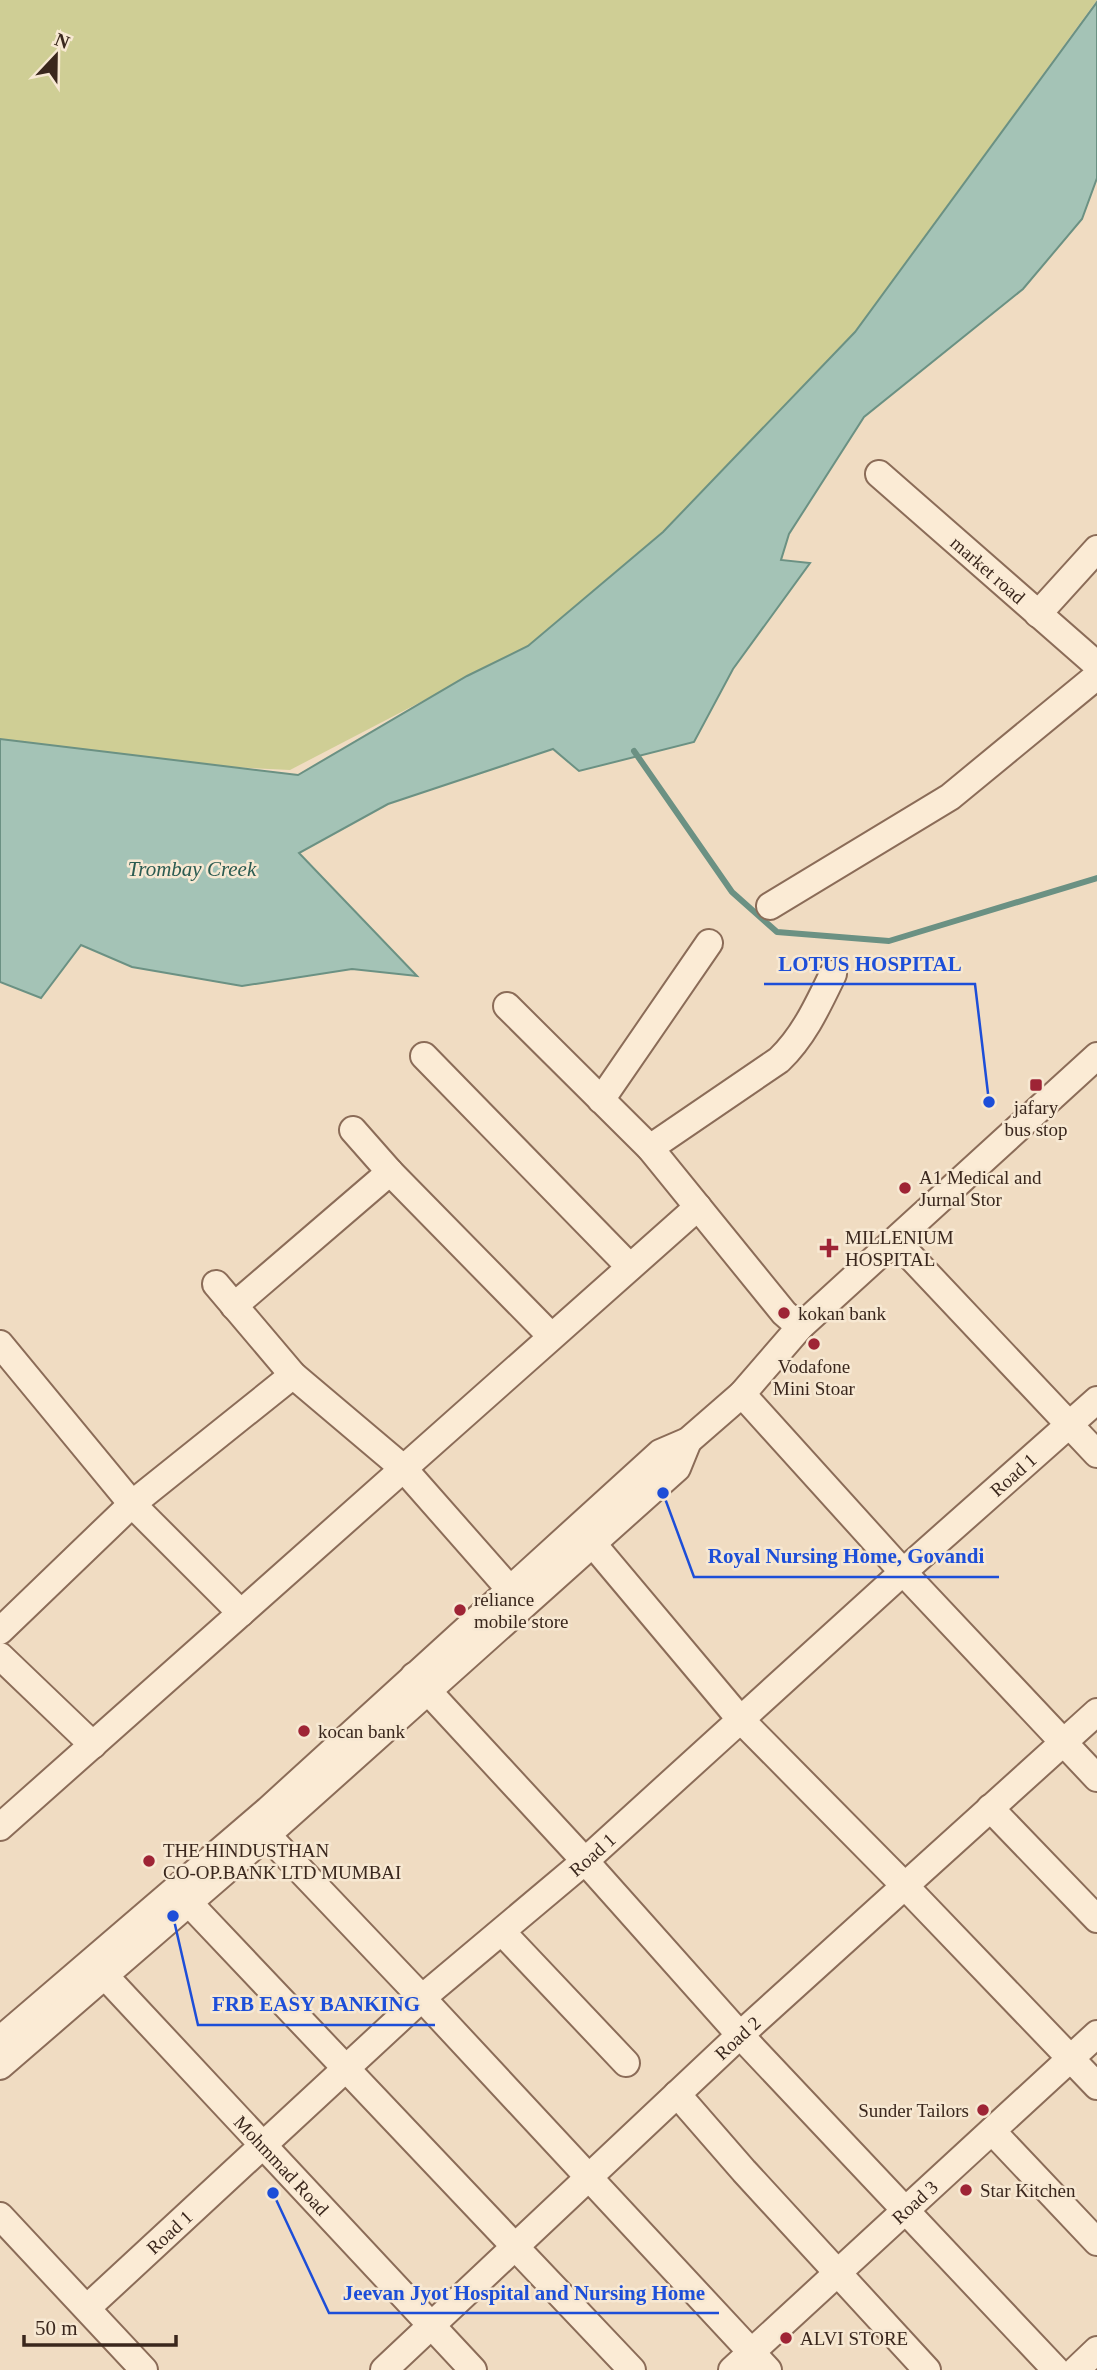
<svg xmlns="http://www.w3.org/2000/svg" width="1097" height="2370" font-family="'Times New Roman',serif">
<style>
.green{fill:#cfce95}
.water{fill:#a4c3b6;stroke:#6b9183;stroke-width:2}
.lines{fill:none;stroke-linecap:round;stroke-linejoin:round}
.stream{stroke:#6b9183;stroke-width:6}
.minor-casing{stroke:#8b6c58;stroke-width:30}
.minor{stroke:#fbebd5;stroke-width:26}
.poi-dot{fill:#9e2435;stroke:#f7e8d2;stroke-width:2.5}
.labels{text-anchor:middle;stroke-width:5;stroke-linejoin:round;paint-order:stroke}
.street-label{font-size:19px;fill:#3a271d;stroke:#f7e8d2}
.poi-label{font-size:19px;fill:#3a271d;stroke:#f7e8d2;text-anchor:start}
.water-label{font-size:21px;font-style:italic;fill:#2b5b51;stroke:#f7e8d2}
.leader{fill:none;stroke:#1d4ed8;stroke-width:2.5}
.callout-dot{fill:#1d4ed8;stroke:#f7e8d2;stroke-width:2.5}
.callout-label{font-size:21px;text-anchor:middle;font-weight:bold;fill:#1d4ed8;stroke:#f7e8d2;stroke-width:5;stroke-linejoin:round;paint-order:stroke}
</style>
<rect width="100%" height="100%" fill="#f0dcc2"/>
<!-- green -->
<polygon class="green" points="0,0 1097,0 855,332 680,517 528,646 290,770 0,756"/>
<!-- water -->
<polygon class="water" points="1097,2 1097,178 1082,219 1023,289 864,417 789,534 781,560 810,563 733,669 694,742 579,771 553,749 388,804 299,853 417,976 352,969 242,986 132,967 81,945 41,998 0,982 0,739 298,775 467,676 528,646 663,532 855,332"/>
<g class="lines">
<!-- stream -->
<polyline class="stream" points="634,751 732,892 777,932 889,941 1097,878"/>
<defs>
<g id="minor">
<path id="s1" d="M879 474 1097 665"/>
<polyline points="1038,614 1097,549"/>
<polyline points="770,906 950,797 1097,676"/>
<polyline points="507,1006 650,1148 784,1313 800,1327"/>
<polyline points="424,1056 630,1267"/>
<polyline points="601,1100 709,943"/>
<polyline points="353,1130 390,1172 551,1336"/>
<path d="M650 1148 779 1060C804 1036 818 1005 833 974"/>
<polyline points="896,1241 1097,1454"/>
<polyline points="216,1284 293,1375 403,1468 521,1602"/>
<polyline points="234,1306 390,1172"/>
<polyline points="0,1344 132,1504 241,1613"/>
<polyline points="742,1394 903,1572 1097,1778"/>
<polyline points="582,1531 740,1719 904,1885 1097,2086"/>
<polyline points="0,1631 132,1504 293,1375"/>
<polyline points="0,1656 93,1745"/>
<polyline points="414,1676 585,1861 740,2035 1056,2370"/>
<polyline points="990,1808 1097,1919"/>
<polyline points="0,1827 698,1207"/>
<polyline points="267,1835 422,1998 768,2370"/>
<polyline points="189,1903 632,2370"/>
<polyline points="502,1932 626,2063"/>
<path id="s2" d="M92 1962 473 2370"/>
<polyline points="0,2040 268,1810 660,1453 688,1441 742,1394 800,1327 1097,1056"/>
<polyline points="0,2066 267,1835 677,1468 688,1441"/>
<polyline points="677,2094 744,2171 927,2370"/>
<polyline points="992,2131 1097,2242"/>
<polyline points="0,2216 144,2370"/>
<path id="s3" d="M87 2308 422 1998 585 1861 903 1572 1097 1400"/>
<path id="s4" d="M384 2370 740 2035 1097 1712"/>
<path id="s5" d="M732 2370 1097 2034"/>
<polyline points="1076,2370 1097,2350"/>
</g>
</defs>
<!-- minor casing -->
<use href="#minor" class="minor-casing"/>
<!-- minor -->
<use href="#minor" class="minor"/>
</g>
<!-- markers -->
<g class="poi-dot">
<rect x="1029" y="1078" width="14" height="14" rx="3.5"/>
<circle cx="905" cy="1188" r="7"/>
<path d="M825.5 1237.5h7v7h7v7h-7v7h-7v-7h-7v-7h7z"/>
<circle cx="784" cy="1313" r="7"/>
<circle cx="814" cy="1344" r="7"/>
<circle cx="460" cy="1610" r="7"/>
<circle cx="304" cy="1731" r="7"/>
<circle cx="149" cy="1861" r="7"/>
<circle cx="983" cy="2110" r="7"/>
<circle cx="966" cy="2190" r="7"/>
<circle cx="786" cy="2338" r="7"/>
</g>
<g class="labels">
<!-- street labels -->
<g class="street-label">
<text dy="7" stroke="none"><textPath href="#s1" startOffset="145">market road</textPath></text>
<text dy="7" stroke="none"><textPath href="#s3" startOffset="1246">Road 1</textPath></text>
<text dy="7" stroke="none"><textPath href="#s3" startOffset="679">Road 1</textPath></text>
<text dy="7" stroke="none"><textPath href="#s4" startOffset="485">Road 2</textPath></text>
<text dy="7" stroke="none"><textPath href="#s2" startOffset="278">Mohmmad Road</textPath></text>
<text dy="7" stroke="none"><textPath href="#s5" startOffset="248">Road 3</textPath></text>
<text dy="7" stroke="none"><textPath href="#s3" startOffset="112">Road 1</textPath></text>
</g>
<!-- poi labels -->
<g class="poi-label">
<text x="1036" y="1114" text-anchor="middle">jafary<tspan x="1036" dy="22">bus stop</tspan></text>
<text x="919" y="1184">A1 Medical and<tspan x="919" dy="22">Jurnal Stor</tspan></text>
<text x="845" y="1244">MILLENIUM<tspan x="845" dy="22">HOSPITAL</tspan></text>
<text x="798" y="1320">kokan bank</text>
<text x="814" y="1373" text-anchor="middle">Vodafone<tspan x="814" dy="22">Mini Stoar</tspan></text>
<text x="474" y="1606">reliance<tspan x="474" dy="22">mobile store</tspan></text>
<text x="318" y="1738">kocan bank</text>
<text x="163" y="1857">THE HINDUSTHAN<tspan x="163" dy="22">CO-OP.BANK LTD MUMBAI</tspan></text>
<text x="969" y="2117" text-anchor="end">Sunder Tailors</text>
<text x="980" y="2197">Star Kitchen</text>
<text x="800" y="2345">ALVI STORE</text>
</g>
<!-- water labels -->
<g class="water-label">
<text x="192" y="876">Trombay Creek</text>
</g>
</g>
<!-- callouts -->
<path class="leader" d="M989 1102L975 984H764M663 1493L694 1577H999M173 1916L198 2025H435M273 2193L329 2313H719"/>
<g class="callout-dot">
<circle cx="989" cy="1102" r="7"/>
<circle cx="663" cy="1493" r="7"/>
<circle cx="173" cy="1916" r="7"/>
<circle cx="273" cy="2193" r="7"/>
</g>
<g class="callout-label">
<text x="870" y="971">LOTUS HOSPITAL</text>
<text x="846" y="1563">Royal Nursing Home, Govandi</text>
<text x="316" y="2011">FRB EASY BANKING</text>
<text x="524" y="2300">Jeevan Jyot Hospital and Nursing Home</text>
</g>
<!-- north arrow -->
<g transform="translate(56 56) rotate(22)" stroke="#f7e8d2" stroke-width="5" paint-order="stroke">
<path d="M0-5L12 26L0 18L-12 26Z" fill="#3a271d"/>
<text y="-10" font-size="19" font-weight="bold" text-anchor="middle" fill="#3a271d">N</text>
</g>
<!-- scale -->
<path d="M24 2335v10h152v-10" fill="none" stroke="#3a271d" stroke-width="3.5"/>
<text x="35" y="2335" font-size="21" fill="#3a271d" stroke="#f7e8d2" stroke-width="5" paint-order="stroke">50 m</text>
</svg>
